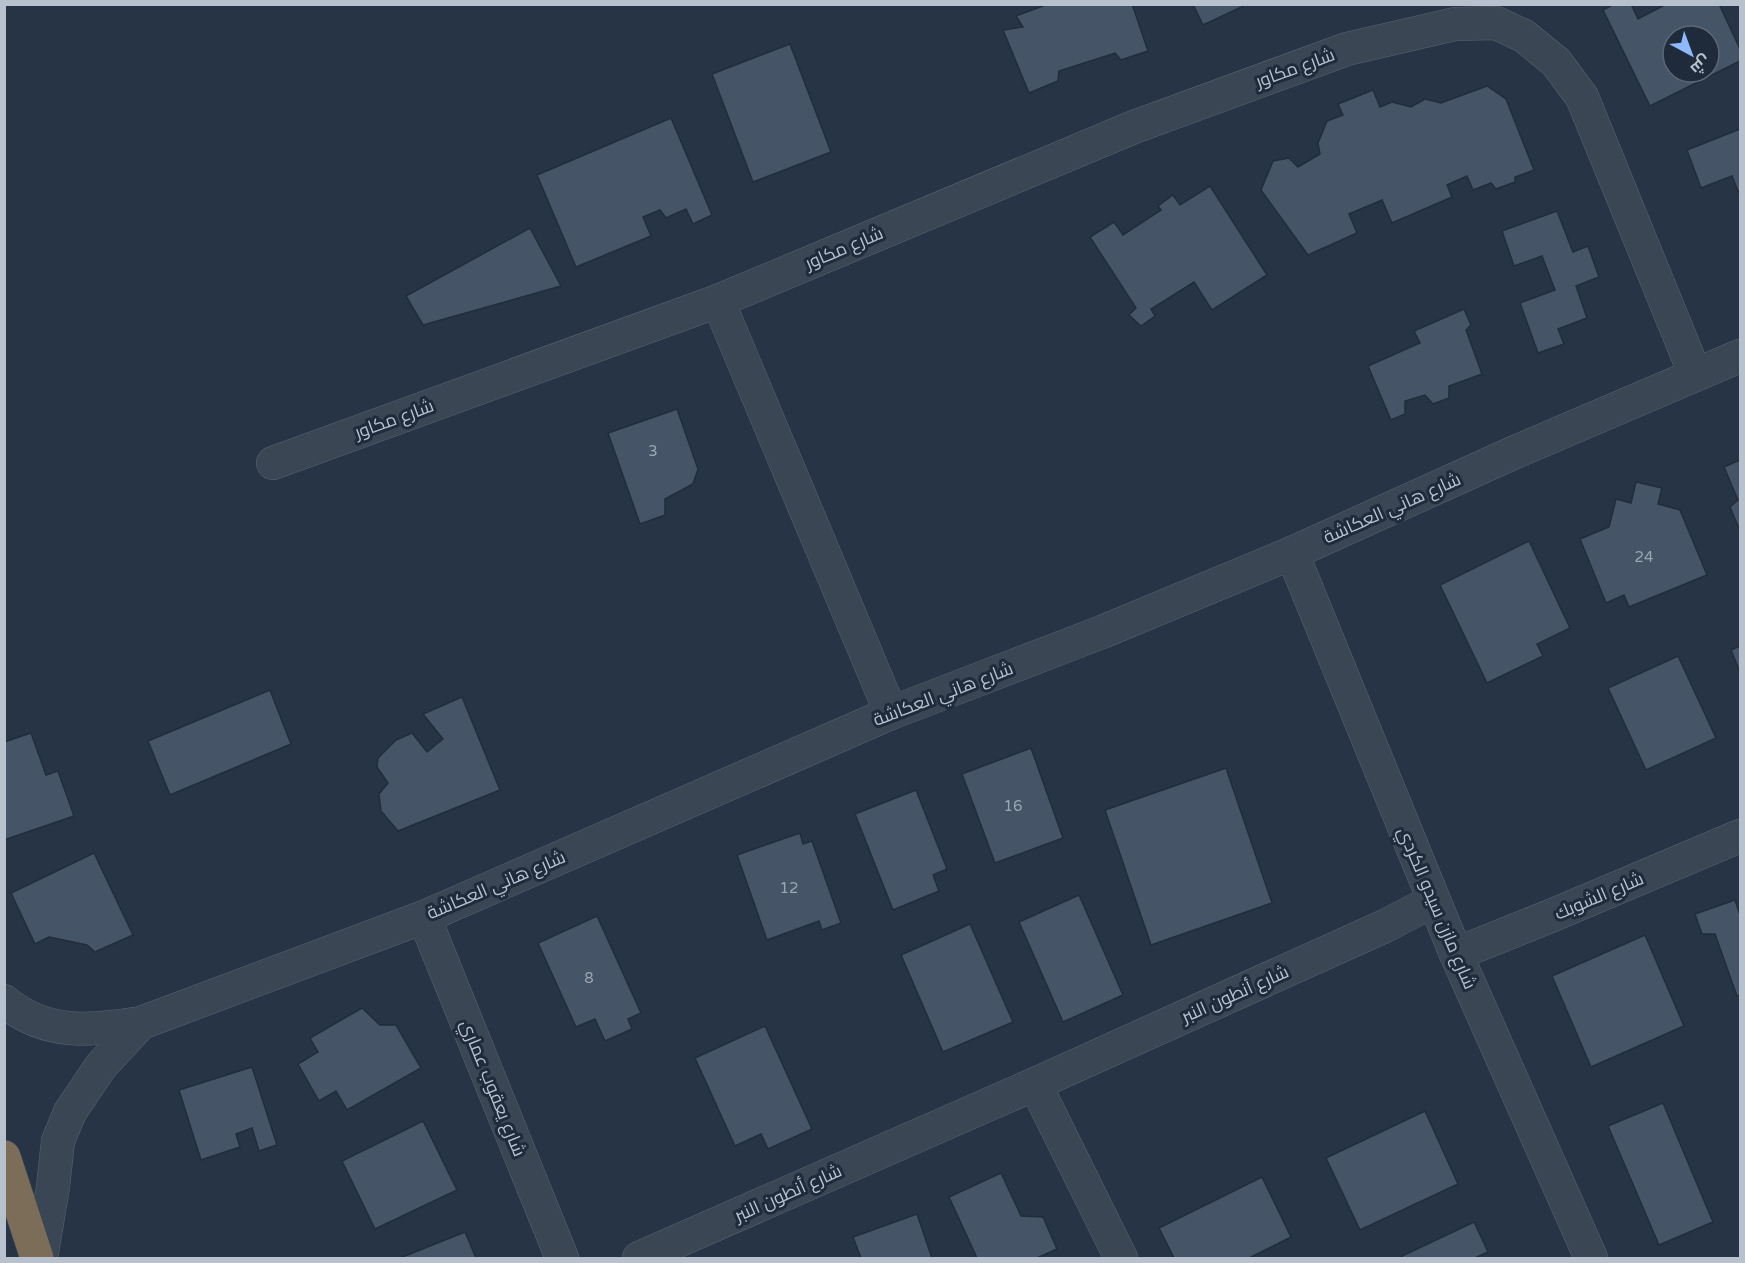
<svg xmlns="http://www.w3.org/2000/svg" width="1745" height="1263" font-family="'Varela Round',Cairo,sans-serif">
<style>
.building{fill:#455467;stroke:#212d3c;stroke-width:1.5;fill-rule:evenodd}
.lines{fill:none;stroke-linecap:round;stroke-linejoin:round}
.minor-casing{stroke:#596472;stroke-width:34}
.highway-casing{stroke:#45515f;stroke-width:34}
.minor{stroke:#3b4655;stroke-width:33}
.highway{stroke:#7b6d57;stroke-width:33}
.labels{text-anchor:middle;stroke-width:6;stroke-linejoin:round;paint-order:stroke}
.number-label{font-size:15px;fill:#9ba6b4}
.street-label{font-size:18px;fill:#b8c1ce;stroke:#1f2b3a}
</style>
<rect width="100%" height="100%" fill="#263445"/>
<!-- building -->
<g class="building">
<polygon points="1048,4 1132,4 1148,51 1121,60 1115,53 1059,71 1058,81 1029,93 1003,30 1023,27 1016,16"/>
<polygon points="1193,4 1248,4 1203,25"/>
<path d="M1614 4H1631L1638 19 1663 6 1662 4H1719L1740 49V61L1650 106 1603 10ZM1673 36H1709V72H1673Z"/>
<polygon points="790,44 831,152 753,182 712,74"/>
<polygon points="1487,86 1506,99 1534,170 1515,177 1515,182 1496,189 1491,183 1473,190 1467,176 1447,185 1452,197 1392,223 1382,200 1349,214 1357,233 1308,255 1261,190 1273,161 1289,158 1298,167 1320,154 1318,143 1327,121 1343,115 1338,104 1373,90 1380,107 1392,102 1411,107 1425,99 1441,103"/>
<polygon points="671,118 712,215 693,224 686,209 666,218 660,210 643,217 651,236 576,267 537,175"/>
<polygon points="1740,129 1740,196 1732,176 1701,188 1687,150"/>
<polygon points="1210,186 1267,275 1212,310 1194,282 1151,309 1155,316 1141,326 1129,315 1136,308 1090,237 1114,222 1123,235 1161,210 1158,206 1173,195 1180,205"/>
<polygon points="1557,211 1573,252 1588,246 1599,277 1576,286 1587,318 1558,329 1564,344 1538,353 1520,303 1555,290 1542,256 1514,266 1502,231"/>
<polygon points="530,228 561,286 423,325 406,296"/>
<polygon points="1464,309 1471,325 1466,330 1482,374 1449,386 1449,398 1433,404 1425,395 1405,401 1405,414 1391,420 1368,366 1420,343 1414,331"/>
<polygon points="677,409 698,469 693,484 665,499 665,515 640,524 608,433"/>
<polygon points="1740,460 1740,531 1730,507 1738,500 1724,467"/>
<polygon points="1636,482 1662,488 1658,504 1680,510 1707,575 1629,607 1624,595 1606,603 1580,539 1609,527 1616,499 1631,503"/>
<polygon points="1529,541 1570,628 1537,644 1543,656 1487,683 1440,585"/>
<polygon points="1740,646 1740,672 1731,650"/>
<polygon points="1678,656 1716,738 1646,770 1608,688"/>
<polygon points="270,690 291,744 170,795 148,741"/>
<polygon points="462,697 500,790 398,831 381,811 379,794 388,783 377,767 378,758 396,740 412,733 427,752 443,739 423,714"/>
<polygon points="31,733 46,775 58,771 74,816 4,840 4,742"/>
<polygon points="1031,748 1063,838 995,863 962,774"/>
<polygon points="1226,768 1272,903 1151,945 1105,810"/>
<polygon points="916,790 947,869 933,875 939,891 893,910 855,814"/>
<polygon points="800,833 803,844 812,841 841,923 822,930 819,921 767,940 737,855"/>
<polygon points="94,853 133,935 95,952 87,945 49,937 35,944 11,893"/>
<polygon points="1079,895 1123,995 1063,1022 1019,922"/>
<polygon points="1735,900 1740,915 1740,995 1737,996 1715,934 1702,934 1695,914"/>
<polygon points="597,916 641,1013 628,1019 632,1029 605,1041 595,1019 576,1027 538,943"/>
<polygon points="970,924 1013,1022 943,1052 901,955"/>
<polygon points="1645,935 1684,1026 1591,1067 1552,976"/>
<polygon points="362,1008 380,1025 396,1025 421,1068 347,1110 336,1091 319,1101 298,1064 318,1052 310,1038"/>
<polygon points="765,1026 812,1129 768,1149 761,1134 735,1146 695,1058"/>
<polygon points="252,1067 277,1145 259,1151 252,1128 236,1134 240,1147 201,1160 179,1090"/>
<polygon points="1663,1103 1713,1222 1659,1245 1608,1126"/>
<polygon points="1425,1111 1458,1184 1360,1230 1326,1158"/>
<polygon points="423,1121 457,1190 375,1229 342,1161"/>
<polygon points="1001,1173 1021,1216 1043,1217 1057,1249 1037,1258 977,1258 949,1197"/>
<polygon points="1262,1177 1291,1237 1249,1258 1174,1258 1159,1228"/>
<polygon points="917,1214 932,1258 861,1258 853,1237"/>
<polygon points="1474,1222 1488,1252 1477,1257 1478,1258 1403,1258 1402,1256"/>
<polygon points="465,1232 476,1258 400,1258"/>
</g>
<g class="lines">
<defs>
<g id="minor">
<polyline points="718,301 891,713"/>
<polyline points="273,463 718,301 1134,127 1347,49 1455,24 1496,23 1524,36 1556,62 1582,97 1695,374"/>
<polyline points="1292,553 1456,954 1591,1258"/>
<polyline points="424,917 562,1258"/>
<polyline points="1456,954 1553,915 1740,836"/>
<path d="M4 1001C46 1036 92 1031 141 1023L424 917 891 713 1102 632 1292 553 1513 453 1740 356"/>
<polyline points="1035,1084 1121,1258"/>
<polyline points="41,1258 53,1187 58,1141 70,1112 101,1066 141,1023"/>
<polyline points="639,1258 1035,1084 1385,926 1433,901"/>
</g>
<polyline id="highway" points="4,1157 37,1258"/>
</defs>
<!-- minor casing -->
<use href="#minor" class="minor-casing"/>
<!-- highway casing -->
<use href="#highway" class="highway-casing"/>
<!-- minor -->
<use href="#minor" class="minor"/>
<!-- highway -->
<use href="#highway" class="highway"/>
</g>
<g class="labels">
<!-- number labels -->
<g class="number-label">
<text x="653" y="456">3</text>
<text x="1644" y="562">24</text>
<text x="1013" y="811">16</text>
<text x="789" y="893">12</text>
<text x="589" y="983">8</text>
</g>
<!-- street labels -->
<g class="street-label">
<text transform="translate(1295 68) rotate(-20)" y="6">شارع مكاور</text>
<text transform="translate(844 248) rotate(-23)" y="6">شارع مكاور</text>
<text transform="translate(394 419) rotate(-20)" y="6">شارع مكاور</text>
<text transform="translate(1392 508) rotate(-24)" y="6">شارع هاني العكاشة</text>
<text transform="translate(943 694) rotate(-21)" y="6">شارع هاني العكاشة</text>
<text transform="translate(496 885) rotate(-23)" y="6">شارع هاني العكاشة</text>
<text transform="translate(1599 896) rotate(-23)" y="6">شارع الشوبك</text>
<text transform="translate(1437 908) rotate(67)" y="6">شارع مازن سيدو الكردي</text>
<text transform="translate(1235 994) rotate(-24)" y="6">شارع أنطون النبر</text>
<text transform="translate(493 1088) rotate(68)" y="6">شارع يعقوب عماري</text>
<text transform="translate(788 1193) rotate(-24)" y="6">شارع أنطون النبر</text>
</g>
</g>
<!-- border -->
<rect width="1745" height="1263" fill="none" stroke="#b8c1ce" stroke-width="12"/>
<!-- north arrow -->
<g transform="translate(1691 54) rotate(139)"><circle r="28" fill="#1f2b3a" stroke="#5c6775" stroke-width="1.5"/>
<path d="M0-4.5L10 22L0 15L-10 22Z" fill="#8ebafd"/>
<text y="-9" font-size="16" font-weight="bold" text-anchor="middle" fill="#b8c1ce">ش</text>
</g>
</svg>
